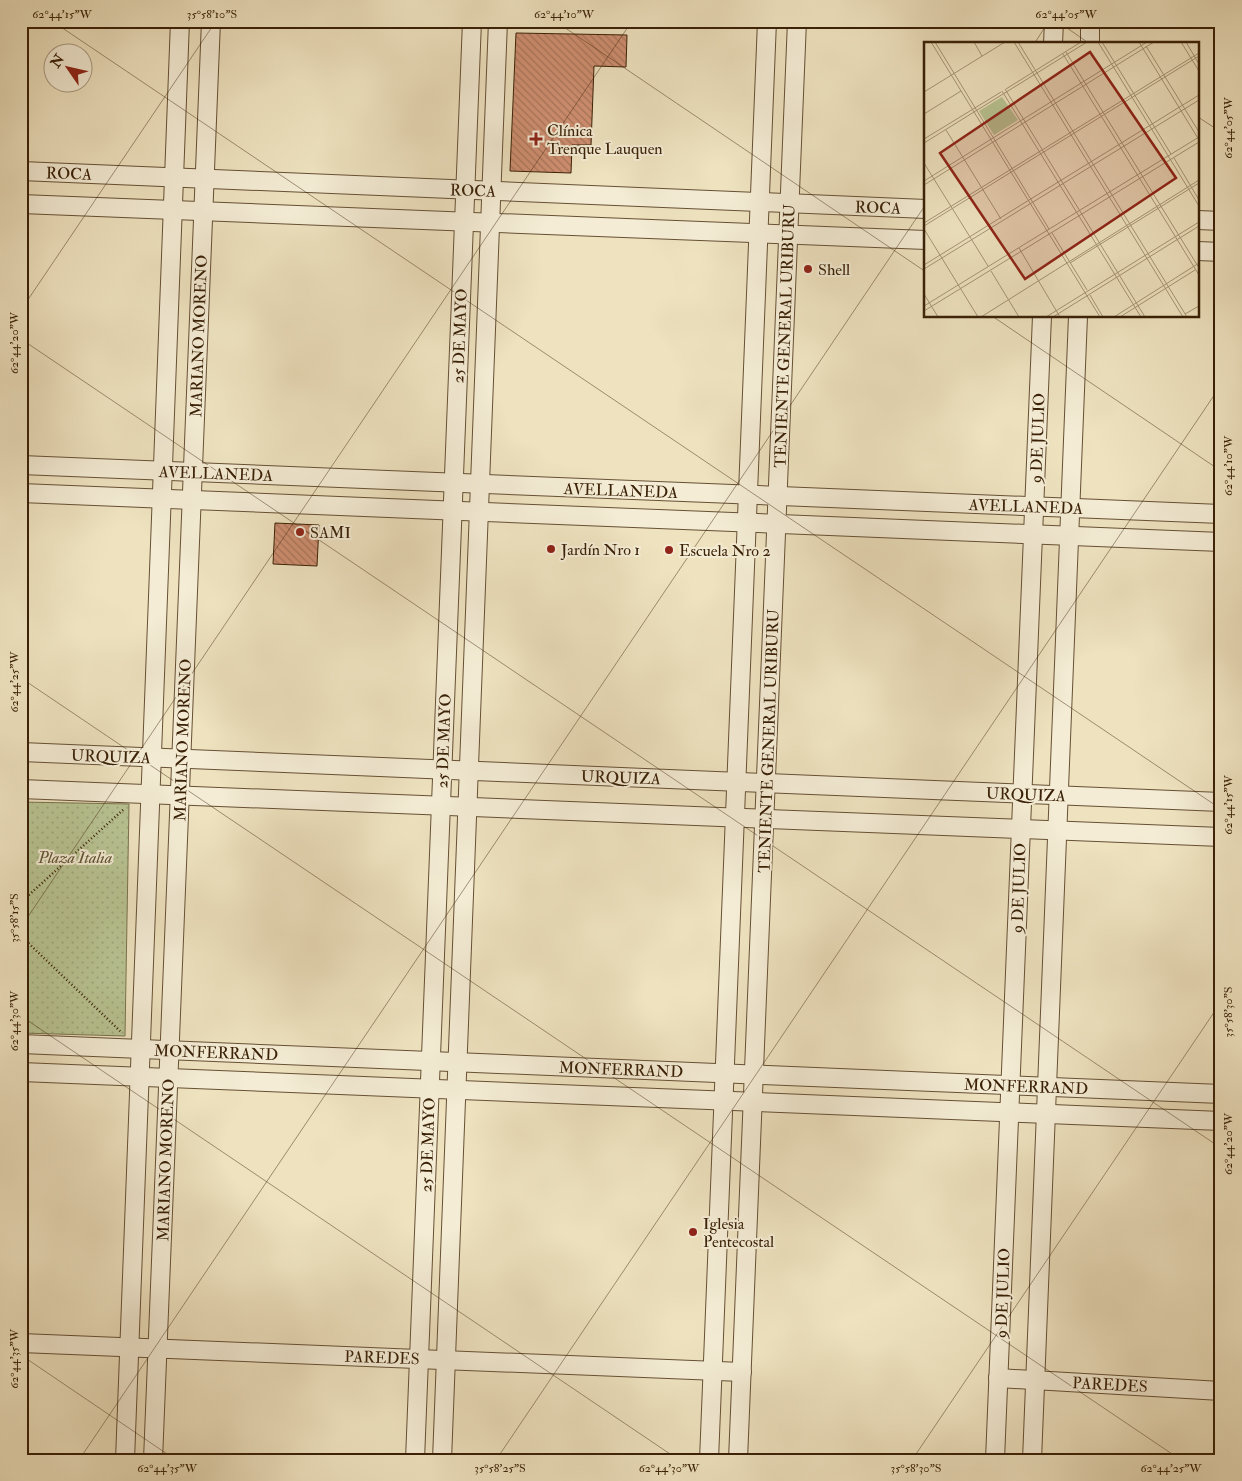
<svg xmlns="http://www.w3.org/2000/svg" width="1242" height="1481" font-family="'IM FELL Double Pica',serif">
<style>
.park{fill:url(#park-dots);stroke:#78724c}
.building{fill:url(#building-back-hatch);stroke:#392006}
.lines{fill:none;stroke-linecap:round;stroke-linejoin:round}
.minor-casing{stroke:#665034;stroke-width:20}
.path{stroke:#392006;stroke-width:2.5;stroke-dasharray:1 2.5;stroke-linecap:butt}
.minor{stroke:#f4ecd5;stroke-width:18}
.ticks{fill:none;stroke:#392006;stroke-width:1;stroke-opacity:0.45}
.poi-dot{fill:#8f2418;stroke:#f4ecd5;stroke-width:2}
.labels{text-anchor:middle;stroke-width:4;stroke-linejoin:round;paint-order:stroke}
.poi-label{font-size:16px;fill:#392006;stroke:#f4ecd5;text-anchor:start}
.street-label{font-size:16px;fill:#392006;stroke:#f4ecd5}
.park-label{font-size:16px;font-style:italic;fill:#5f5130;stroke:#f4ecd5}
.inset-road{fill:none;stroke:#a69475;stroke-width:1}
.view{fill:#8f2418;fill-opacity:0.15;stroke:#8f2418;stroke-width:2.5}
.inset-edge{fill:none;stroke:#392006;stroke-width:2.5}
.neatline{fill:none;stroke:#392006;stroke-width:2}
.ticks-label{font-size:12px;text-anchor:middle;fill:#392006}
</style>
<defs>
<pattern id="park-dots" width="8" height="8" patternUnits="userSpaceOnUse" patternTransform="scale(1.25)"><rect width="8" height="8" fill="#b8c392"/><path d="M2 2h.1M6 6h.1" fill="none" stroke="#9fa77c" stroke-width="1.8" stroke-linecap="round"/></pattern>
<pattern id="building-back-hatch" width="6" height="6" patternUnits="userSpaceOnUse" patternTransform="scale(1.25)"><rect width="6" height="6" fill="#cf8f71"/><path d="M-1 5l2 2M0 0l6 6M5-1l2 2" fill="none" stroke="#a9745b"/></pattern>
</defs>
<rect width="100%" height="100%" fill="#eee2bf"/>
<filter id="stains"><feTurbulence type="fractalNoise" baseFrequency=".004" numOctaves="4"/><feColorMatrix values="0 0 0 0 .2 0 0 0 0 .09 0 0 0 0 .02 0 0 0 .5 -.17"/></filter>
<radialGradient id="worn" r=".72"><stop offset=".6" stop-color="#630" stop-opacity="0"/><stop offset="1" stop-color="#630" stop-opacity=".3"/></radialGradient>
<!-- park -->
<polygon class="park" points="21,802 129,804 125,1036 21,1033"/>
<!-- building -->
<g class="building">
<polygon points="516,33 627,35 626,67 594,66 591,145 572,145 571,173 510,171"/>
<polygon points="275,523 319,525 317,566 273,564"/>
</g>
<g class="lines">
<defs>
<g id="minor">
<polyline points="1053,44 1054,21"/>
<polyline points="1090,44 1090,21"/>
<polyline points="21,171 926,209"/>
<polyline points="21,204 926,240"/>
<polyline points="1198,220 1221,221"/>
<polyline points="1198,251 1221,252"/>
<polyline points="21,465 1221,514"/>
<polyline points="21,493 1221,542"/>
<polyline points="21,752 1221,802"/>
<polyline points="21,789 1221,837"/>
<polyline points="21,1044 1221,1094"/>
<polyline points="21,1072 1221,1121"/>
<polyline points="21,1343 742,1372"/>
<polyline points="998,1378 1221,1391"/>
<polyline points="125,1460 180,21"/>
<polyline points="153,1460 211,21"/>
<polyline points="415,1460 472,21"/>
<polyline points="442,1460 498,21"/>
<polyline points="709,1460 767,21"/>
<polyline points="738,1460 797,21"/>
<polyline points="995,1460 1042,316"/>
<polyline points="1032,1460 1078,316"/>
</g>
</defs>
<!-- minor casing -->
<use href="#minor" class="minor-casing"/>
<!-- path -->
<g class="path">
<polyline points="21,902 124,809"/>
<polyline points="21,936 121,1032"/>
</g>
<!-- minor -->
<use href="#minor" class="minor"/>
</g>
<!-- ticks -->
<path class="ticks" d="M52 21 1221 809M555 21 926 272M1057 21 1090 44M1034 44 1049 21M1198 117 1221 132M21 310 216 21M992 316 1221 471M21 339 1221 1148M21 678 1181 1460M21 927 632 21M21 1016 679 1460M21 1355 176 1460M79 1460 926 204M496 1460 1221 385M912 1460 1221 1002"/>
<!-- markers -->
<g class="poi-dot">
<path d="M533.5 131.5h5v5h5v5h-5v5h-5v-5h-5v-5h5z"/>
<circle cx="808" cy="269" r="5"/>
<circle cx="300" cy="532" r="5"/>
<circle cx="551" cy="549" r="5"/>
<circle cx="669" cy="550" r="5"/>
<circle cx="693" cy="1232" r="5"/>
</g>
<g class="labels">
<!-- poi labels -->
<g class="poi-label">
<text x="547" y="136">Clínica<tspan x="547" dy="18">Trenque Lauquen</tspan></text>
<text x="818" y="275">Shell</text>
<text x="310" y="538">SAMI</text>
<text x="561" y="555">Jardín Nro 1</text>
<text x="679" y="556">Escuela Nro 2</text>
<text x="703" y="1229">Iglesia<tspan x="703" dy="18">Pentecostal</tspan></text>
</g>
<!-- street labels -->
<g class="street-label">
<text transform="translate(69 173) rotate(2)" y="6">ROCA</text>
<text transform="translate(473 190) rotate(2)" y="6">ROCA</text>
<text transform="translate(878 207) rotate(2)" y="6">ROCA</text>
<text transform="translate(198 336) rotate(-88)" y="6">MARIANO MORENO</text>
<text transform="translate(459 336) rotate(-88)" y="6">25 DE MAYO</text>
<text transform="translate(784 336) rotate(-88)" y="6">TENIENTE GENERAL URIBURU</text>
<text transform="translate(1037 438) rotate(-88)" y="6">9 DE JULIO</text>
<text transform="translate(216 473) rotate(2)" y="6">AVELLANEDA</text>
<text transform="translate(621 490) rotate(2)" y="6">AVELLANEDA</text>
<text transform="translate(1026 506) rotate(2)" y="6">AVELLANEDA</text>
<text transform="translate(182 740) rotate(-88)" y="6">MARIANO MORENO</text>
<text transform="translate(443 741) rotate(-88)" y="6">25 DE MAYO</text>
<text transform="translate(768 741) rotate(-88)" y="6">TENIENTE GENERAL URIBURU</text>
<text transform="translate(111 756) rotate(2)" y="6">URQUIZA</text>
<text transform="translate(621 777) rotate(2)" y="6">URQUIZA</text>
<text transform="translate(1026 794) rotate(2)" y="6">URQUIZA</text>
<text transform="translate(1018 888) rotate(-88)" y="6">9 DE JULIO</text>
<text transform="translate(216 1052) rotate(2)" y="6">MONFERRAND</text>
<text transform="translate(621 1069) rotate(2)" y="6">MONFERRAND</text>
<text transform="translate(1026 1086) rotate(2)" y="6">MONFERRAND</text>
<text transform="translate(427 1145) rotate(-88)" y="6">25 DE MAYO</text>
<text transform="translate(165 1160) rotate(-88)" y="6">MARIANO MORENO</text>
<text transform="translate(1002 1293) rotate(-88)" y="6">9 DE JULIO</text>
<text transform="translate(382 1357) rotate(2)" y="6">PAREDES</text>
<text transform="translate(1110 1384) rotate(3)" y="6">PAREDES</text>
</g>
<!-- park labels -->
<g class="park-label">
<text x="75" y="863">Plaza Italia</text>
</g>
</g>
<!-- overview -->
<g transform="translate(924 42)">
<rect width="275" height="275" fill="#eee2bf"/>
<path d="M78 55 94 78 70 93 55 69Z" fill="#b8c392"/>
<path class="inset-road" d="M7 0 176 275M11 0 125 187M50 0 58 14M90 0 259 275M94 0 263 275M174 0 275 164M178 0 247 112M215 0 275 98M257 0 275 29M262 0 275 22M222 4 275 90M142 10 275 226M139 12 275 233M81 47 221 275M82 47 157 0M78 49 217 275M0 50 81 0M0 72 37 49M22 88 77 177M0 97 77 50M0 101 163 0M250 116 275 158M0 121 64 224M0 139 223 0M0 143 230 0M0 181 275 11M0 184 275 14M0 187 54 275M128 191 163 248M95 206 136 275M146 221 275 141M0 223 275 53M0 227 275 58M67 229 95 275M0 252 14 275M166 253 179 275M0 264 275 95M0 269 275 100M261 272 275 264M57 275 275 138M122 275 275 180M129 275 275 184M190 275 275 221M196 275 271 228"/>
<path class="view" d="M166 10 252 136 101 237 16 111Z"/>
<rect width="275" height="275" class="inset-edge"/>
</g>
<!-- margin -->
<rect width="1242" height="1481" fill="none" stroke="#eee2bf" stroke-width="55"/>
<!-- north arrow -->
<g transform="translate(68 68) rotate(304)"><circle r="24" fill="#f4ecd5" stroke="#a99a82"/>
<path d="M0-4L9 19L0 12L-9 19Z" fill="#8f2418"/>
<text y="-8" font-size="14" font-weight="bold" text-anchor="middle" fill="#392006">N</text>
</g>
<rect x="28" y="28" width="1186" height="1426" class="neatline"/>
<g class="ticks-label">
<text x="62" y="18">62°44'15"W</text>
<text x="212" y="18">35°58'10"S</text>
<text x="564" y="18">62°44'10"W</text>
<text x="1066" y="18">62°44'05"W</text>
<text transform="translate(1228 128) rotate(-90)" y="4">62°44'05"W</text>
<text transform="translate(14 343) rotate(-90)" y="4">62°44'20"W</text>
<text transform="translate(1228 466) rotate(-90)" y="4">62°44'10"W</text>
<text transform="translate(14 682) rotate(-90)" y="4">62°44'25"W</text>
<text transform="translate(1228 805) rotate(-90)" y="4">62°44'15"W</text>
<text transform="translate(14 918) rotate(-90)" y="4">35°58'15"S</text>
<text transform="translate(1228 1012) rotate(-90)" y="4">35°58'30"S</text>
<text transform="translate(14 1021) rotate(-90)" y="4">62°44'30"W</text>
<text transform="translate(1228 1144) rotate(-90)" y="4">62°44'20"W</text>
<text transform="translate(14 1359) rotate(-90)" y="4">62°44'35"W</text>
<text x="167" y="1472">62°44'35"W</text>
<text x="500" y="1472">35°58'25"S</text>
<text x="669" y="1472">62°44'30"W</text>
<text x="916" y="1472">35°58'30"S</text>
<text x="1171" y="1472">62°44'25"W</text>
</g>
<rect width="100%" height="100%" filter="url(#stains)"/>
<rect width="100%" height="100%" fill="url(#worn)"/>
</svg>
